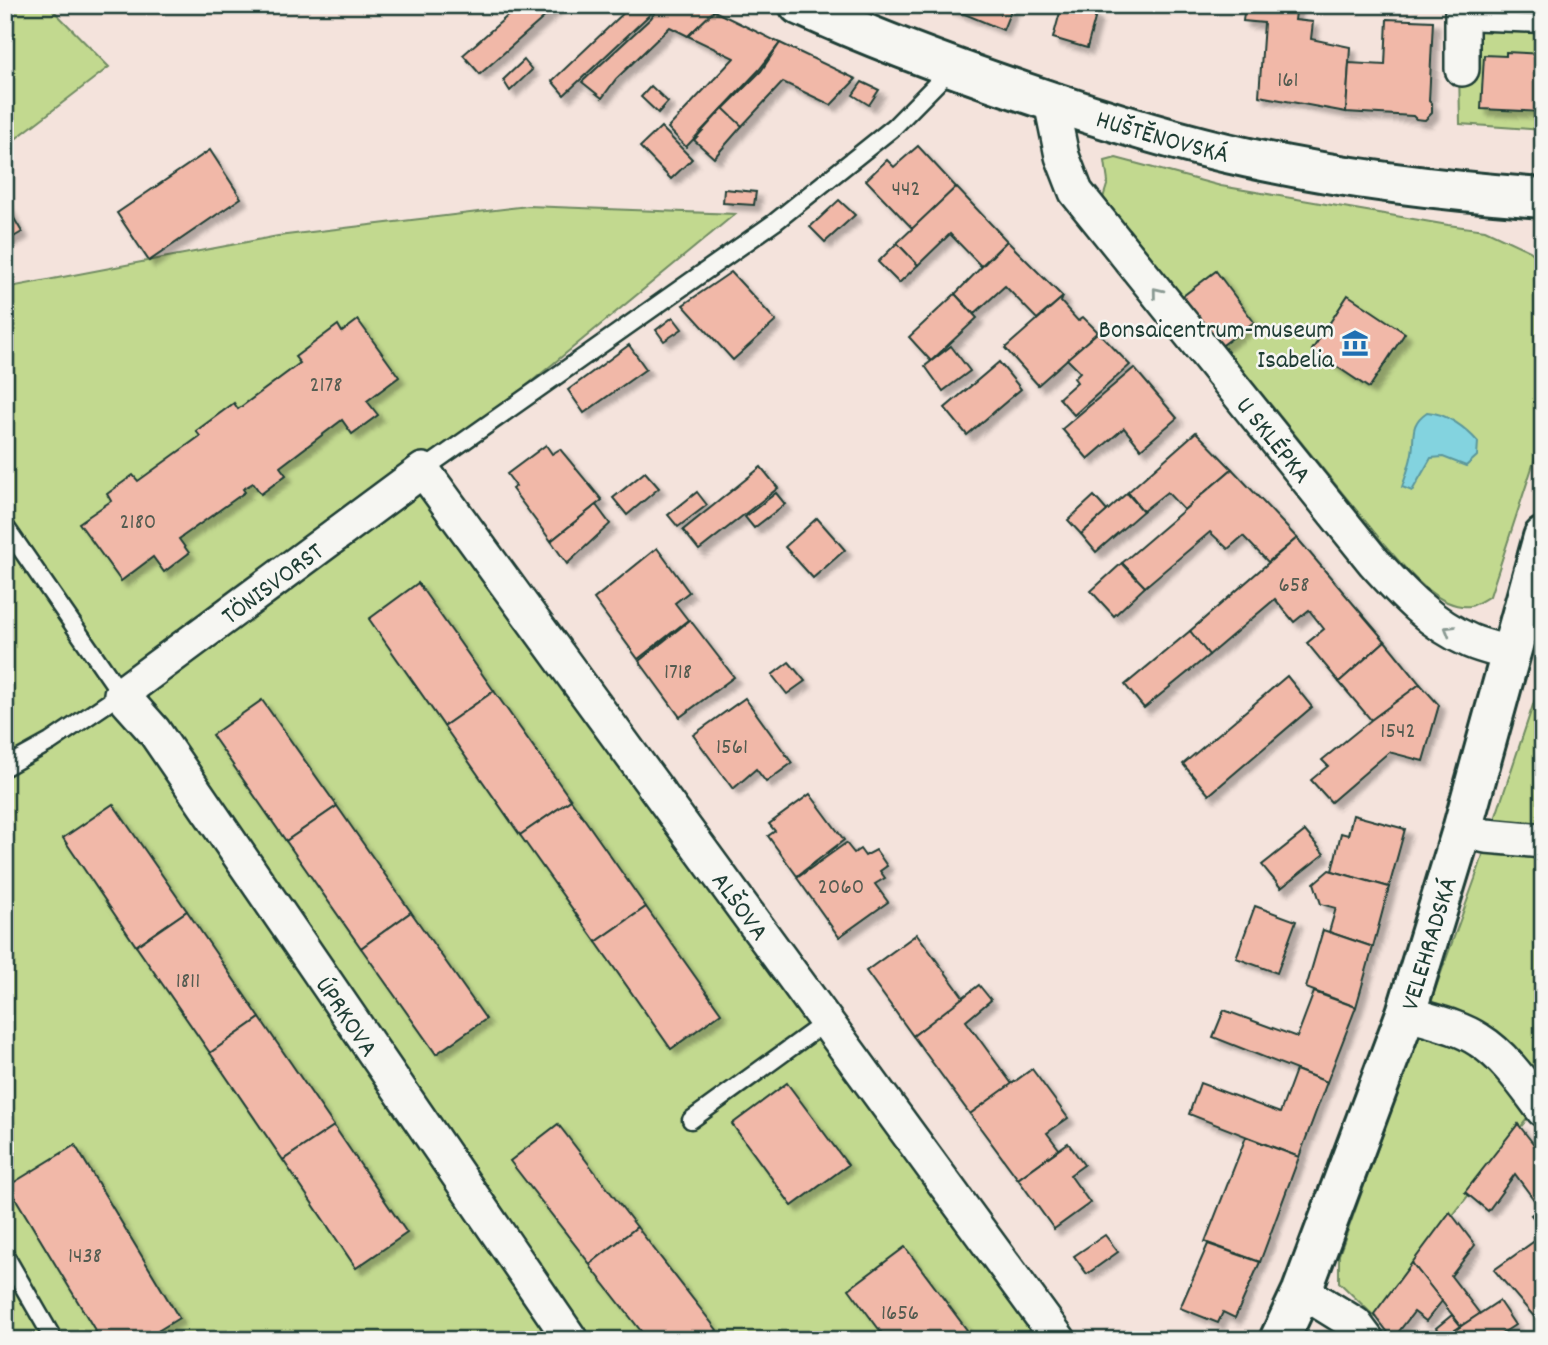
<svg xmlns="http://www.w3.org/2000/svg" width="1548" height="1345" font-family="Dekko,sans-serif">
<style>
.green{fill:#c2d98f;stroke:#708b62;stroke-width:2}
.water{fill:#83d3df;stroke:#5b979b;stroke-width:2}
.building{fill:#f1b8a8;stroke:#1f3d34;stroke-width:2;filter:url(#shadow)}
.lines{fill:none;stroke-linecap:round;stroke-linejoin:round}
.lane-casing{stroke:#1f3d34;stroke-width:21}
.street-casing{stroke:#1f3d34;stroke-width:38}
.secondary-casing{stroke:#1f3d34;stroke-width:44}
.lane{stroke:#f6f6f2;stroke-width:16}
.street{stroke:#f6f6f2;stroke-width:33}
.secondary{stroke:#f6f6f2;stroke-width:38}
.oneway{stroke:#8a9a93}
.labels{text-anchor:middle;stroke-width:5;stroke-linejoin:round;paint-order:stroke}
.number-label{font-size:23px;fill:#545c51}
.street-label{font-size:26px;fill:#1f3d34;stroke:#f6f6f2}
.poi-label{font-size:26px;fill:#1f3d34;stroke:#f6f6f2;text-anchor:end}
</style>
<defs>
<filter id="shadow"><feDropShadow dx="6" dy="6" stdDeviation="2" flood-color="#0004"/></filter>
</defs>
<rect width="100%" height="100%" fill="#f4e3dc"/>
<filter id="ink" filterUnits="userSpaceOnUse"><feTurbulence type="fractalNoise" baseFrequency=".0143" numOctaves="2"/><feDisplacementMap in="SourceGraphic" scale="14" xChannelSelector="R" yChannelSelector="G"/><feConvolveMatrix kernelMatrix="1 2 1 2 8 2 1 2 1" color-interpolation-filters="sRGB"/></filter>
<g filter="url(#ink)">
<!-- green -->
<g class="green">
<polygon points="5,5 48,5 109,67 5,147"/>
<polygon points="1458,5 1543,5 1543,130 1460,124"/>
<path d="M1116 158 1221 186 1448 225 1485 230 1530 251 1543 262V434L1490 596C1484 599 1476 605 1470 606 1436 610 1403 565 1383 543L1103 198 1108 182 1105 161Z"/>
<polygon points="528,206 735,214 423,471 1059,1340 5,1340 5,288 278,236"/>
<polygon points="1543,675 1543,1098 1375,1317 1339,1282 1339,1255 1475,879"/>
</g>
<!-- water -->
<path class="water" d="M1427 412C1446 413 1466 428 1478 442L1477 456 1466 466 1443 457 1431 458 1412 491 1402 487C1406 476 1410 464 1412 453 1415 436 1409 424 1427 412Z"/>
<!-- building -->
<g class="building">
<polygon points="520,5 558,5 480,74 463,55"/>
<polygon points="626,5 660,5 564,95 552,81 630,7"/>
<polygon points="660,5 703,5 714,11 688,36 670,27 616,79 602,98 582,82 651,18"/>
<polygon points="943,5 1013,5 1003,30"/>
<polygon points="1062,5 1096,15 1087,48 1053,38"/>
<polygon points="1245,5 1297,5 1295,20 1313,22 1311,39 1350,47 1346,112 1259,96 1264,23 1243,21"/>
<polygon points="714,11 780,43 759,70 686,147 668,128 734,58 688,36"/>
<polygon points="1387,19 1433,21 1429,101 1432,104 1432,113 1425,120 1416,119 1413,116 1346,112 1349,63 1385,65"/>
<polygon points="780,43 856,79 831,105 783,82 742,126 718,114 761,71"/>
<polygon points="1506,52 1543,54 1543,112 1481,109 1484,55 1506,56"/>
<polygon points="524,60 532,70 510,91 503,80"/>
<polygon points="862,82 879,90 869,105 853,95"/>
<polygon points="651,86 668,102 658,113 641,97"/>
<polygon points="723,108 742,126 714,158 694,140"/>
<polygon points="661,127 692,159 671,179 640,147"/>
<polygon points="918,146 956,187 913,229 866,180 887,160 894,167"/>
<polygon points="210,150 241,198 149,261 117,213"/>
<polygon points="956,187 1007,241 981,266 950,234 918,265 897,243"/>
<polygon points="724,189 756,192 754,205 723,203"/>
<polygon points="839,200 855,215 825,242 810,227"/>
<polygon points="5,203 22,232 5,242"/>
<polygon points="1007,241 1063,297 1037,319 1005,286 974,314 955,294"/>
<polygon points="897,243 918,265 899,283 878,262"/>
<polygon points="1216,271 1254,322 1220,347 1183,296"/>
<polygon points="731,272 776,321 733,360 683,305"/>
<polygon points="955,294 977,318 931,361 909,337"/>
<polygon points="1348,295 1405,333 1369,388 1312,350"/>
<polygon points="1063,297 1061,302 1078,321 1083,317 1098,332 1038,385 1005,348"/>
<polygon points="673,317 682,329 664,341 656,330"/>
<polygon points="358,320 399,377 367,401 378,415 352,434 342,420 280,467 286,475 261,494 253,483 243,489 245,492 179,539 189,553 164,572 153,557 121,581 79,523 111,501 107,494 133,475 138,481 200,436 196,431 234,403 238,409 300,363 295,357 338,325 342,332"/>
<polygon points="1098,332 1130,365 1074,415 1059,398 1077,382 1074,378 1080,372 1067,359"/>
<polygon points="629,345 646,369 584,413 568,390"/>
<polygon points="951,346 970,371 943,391 925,366"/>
<polygon points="999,362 1021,389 967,435 945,408"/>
<polygon points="1134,368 1177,418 1141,449 1124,428 1088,459 1062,429"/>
<polygon points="1196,432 1232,469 1184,510 1167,492 1143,511 1128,492"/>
<polygon points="546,445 552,454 560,449 602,500 551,541 512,489 516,486 507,474"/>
<polygon points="761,467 778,488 699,550 683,530"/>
<polygon points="1232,469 1297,538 1268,562 1243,536 1228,549 1210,532 1145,587 1122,563"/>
<polygon points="645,472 659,488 627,515 613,498"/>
<polygon points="697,492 707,505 678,527 668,515"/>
<polygon points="776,493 785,504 754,528 745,517"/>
<polygon points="1127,493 1143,511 1096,552 1081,534"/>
<polygon points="1094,496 1107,511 1081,534 1068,520"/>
<polygon points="596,505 610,524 567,564 551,541"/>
<polygon points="817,518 845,550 813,578 785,547"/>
<polygon points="1297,538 1385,641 1339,682 1307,643 1324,629 1309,610 1294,622 1275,599 1209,655 1190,631"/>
<polygon points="657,548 689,592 675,603 688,620 638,659 594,599"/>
<polygon points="1122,563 1145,587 1114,616 1091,591"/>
<polygon points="418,583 494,691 444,726 369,619"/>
<polygon points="690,620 734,677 680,717 639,661"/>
<polygon points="1190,631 1209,655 1144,708 1125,685"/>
<polygon points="1385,641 1420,684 1371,720 1339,682"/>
<polygon points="789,662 805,681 787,694 772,675"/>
<polygon points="1287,676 1312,707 1209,795 1183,764"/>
<polygon points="1420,684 1439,705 1423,761 1389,752 1331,802 1311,780 1328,766 1322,760 1371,720"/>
<polygon points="494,691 571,800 520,835 444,726"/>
<polygon points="745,698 792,763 766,782 756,769 733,789 693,735"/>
<polygon points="262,700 337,806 286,841 212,735"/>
<polygon points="810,794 844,840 797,876 768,836 775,831 769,824"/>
<polygon points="571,800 646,907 596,942 520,835"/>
<polygon points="113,804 187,911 136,946 63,838"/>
<polygon points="337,806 411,912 361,948 286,841"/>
<polygon points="1353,815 1405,829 1389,887 1332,871 1341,833 1348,835"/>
<polygon points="1305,831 1324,854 1281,888 1262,865"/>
<polygon points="846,843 854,853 860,849 865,856 876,850 887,866 880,871 885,878 875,884 888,902 839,937 797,878"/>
<polygon points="1329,870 1389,887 1373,947 1329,932 1336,908 1321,904 1314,883"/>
<polygon points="1255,906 1296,921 1277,973 1236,958"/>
<polygon points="646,907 721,1013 671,1049 596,942"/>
<polygon points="187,911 260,1018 210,1053 136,946"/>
<polygon points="411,912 486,1019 436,1054 361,948"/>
<polygon points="1323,930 1373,947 1356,1007 1306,988"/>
<polygon points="917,934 964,998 913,1036 866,971"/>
<polygon points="979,985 991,1000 966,1021 1012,1084 970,1114 913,1036"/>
<polygon points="1314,992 1356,1007 1327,1082 1213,1037 1224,1010 1297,1037"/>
<polygon points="260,1018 334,1126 283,1160 210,1053"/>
<polygon points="1032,1069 1068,1118 1047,1133 1059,1149 1018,1179 970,1114"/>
<polygon points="1296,1070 1327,1082 1299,1157 1189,1114 1200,1083 1280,1113"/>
<polygon points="787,1083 848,1165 792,1206 732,1124"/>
<polygon points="558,1124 637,1227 590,1264 510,1161"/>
<polygon points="1518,1124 1543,1156 1543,1229 1531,1215 1540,1208 1515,1174 1488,1211 1465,1192"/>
<polygon points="334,1126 407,1233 356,1268 283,1160"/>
<polygon points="1246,1137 1299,1157 1260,1262 1205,1242"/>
<polygon points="1068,1143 1084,1165 1070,1175 1090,1203 1054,1229 1018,1179"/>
<polygon points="75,1145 179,1318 143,1340 101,1340 8,1186"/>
<polygon points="1450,1212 1475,1245 1451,1276 1480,1314 1461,1326 1412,1263"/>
<polygon points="637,1227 717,1330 704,1340 648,1340 591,1267 590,1264"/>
<polygon points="1105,1235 1118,1252 1087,1274 1074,1256"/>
<polygon points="1543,1235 1543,1275 1536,1280 1543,1288 1543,1327 1494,1270"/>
<polygon points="1208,1244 1260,1262 1235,1318 1223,1312 1218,1323 1180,1308"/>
<polygon points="905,1247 967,1330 954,1340 887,1340 849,1289"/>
<polygon points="1412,1263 1442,1301 1426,1321 1414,1312 1393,1339 1374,1314"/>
<polygon points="1499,1301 1515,1325 1492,1340 1440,1340"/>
<polygon points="1452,1315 1461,1326 1443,1338 1436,1328"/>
</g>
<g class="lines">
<defs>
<g id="lane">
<polyline points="1462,21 1543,24"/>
<polyline points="423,470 775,222 894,127 952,68"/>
<polyline points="5,526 121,694 50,742 5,767"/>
<polyline points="691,1120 826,1022"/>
<polyline points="5,1255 54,1340"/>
</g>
<g id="street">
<polyline points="1462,5 1462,69"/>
<path id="s1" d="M1051 102 1062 156 1076 192 1374 562C1402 593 1431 624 1470 641 1484 647 1499 650 1512 654"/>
<polyline points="1462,830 1486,836 1543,841"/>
<path d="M1406 1013C1430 1021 1458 1026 1479 1040 1505 1056 1525 1086 1543 1110"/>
<polyline points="1302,1291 1355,1324 1367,1340"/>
<path id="s2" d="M571 1340 154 731 121 694 423 470 1059 1340"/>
</g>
<g id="secondary">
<path id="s3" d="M799 5C873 39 949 67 1026 93 1099 118 1174 142 1249 158 1345 179 1445 191 1543 198"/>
<path id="s4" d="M1279 1340 1302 1291 1406 1013 1462 830 1543 537"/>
</g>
</defs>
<!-- lane casing -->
<use href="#lane" class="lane-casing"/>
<!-- street casing -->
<use href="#street" class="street-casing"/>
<!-- secondary casing -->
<use href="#secondary" class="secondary-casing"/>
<!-- lane -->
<use href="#lane" class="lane"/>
<!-- street -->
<use href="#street" class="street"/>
<!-- secondary -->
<use href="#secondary" class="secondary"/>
</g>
<!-- one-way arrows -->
<defs><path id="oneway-chevron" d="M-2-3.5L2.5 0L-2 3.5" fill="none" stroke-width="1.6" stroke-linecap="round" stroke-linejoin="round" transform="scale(1.75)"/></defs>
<g class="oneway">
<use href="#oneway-chevron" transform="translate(1157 292) rotate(-129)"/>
<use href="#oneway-chevron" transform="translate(1449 630) rotate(-149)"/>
</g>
</g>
<!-- icons -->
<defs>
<symbol id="museum-bare" viewBox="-9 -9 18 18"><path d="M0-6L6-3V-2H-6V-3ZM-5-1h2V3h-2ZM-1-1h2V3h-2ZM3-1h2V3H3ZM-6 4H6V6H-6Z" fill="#1f6fb2" stroke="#f6f6f2" stroke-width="2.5" paint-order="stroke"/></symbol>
</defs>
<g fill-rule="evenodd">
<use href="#museum-bare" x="1336" y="324" width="38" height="38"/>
</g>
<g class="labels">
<!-- number labels -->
<g class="number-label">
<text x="1288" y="86">161</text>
<text x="906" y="195">442</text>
<text x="326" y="391">2178</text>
<text x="138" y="528">2180</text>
<text x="1294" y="591">658</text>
<text x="678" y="678">1718</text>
<text x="1398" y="737">1542</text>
<text x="732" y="753">1561</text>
<text x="841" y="893">2060</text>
<text x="188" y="987">1811</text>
<text x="85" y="1262">1438</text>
<text x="900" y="1319">1656</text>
</g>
<!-- street labels -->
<g class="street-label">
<text dy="9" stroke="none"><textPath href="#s3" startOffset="387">HUŠTĚNOVSKÁ</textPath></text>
<text dy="9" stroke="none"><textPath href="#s1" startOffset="411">U SKLÉPKA</textPath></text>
<text dy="9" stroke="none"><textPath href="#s2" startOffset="975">TÖNISVORST</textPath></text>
<text dy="9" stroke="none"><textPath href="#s2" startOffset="1703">ALŠOVA</textPath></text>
<text dy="9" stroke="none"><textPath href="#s4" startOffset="424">VELEHRADSKÁ</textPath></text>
<text transform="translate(348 1016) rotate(56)" y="9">ÚPRKOVA</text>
</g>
<!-- poi labels -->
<g class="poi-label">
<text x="1334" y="337">Bonsaicentrum-museum<tspan x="1334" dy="30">Isabelia</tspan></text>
</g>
</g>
<!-- margin -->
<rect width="1548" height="1345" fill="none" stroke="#f6f6f2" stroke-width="28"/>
<rect x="14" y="14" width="1520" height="1317" fill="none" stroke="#1f3d34" stroke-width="2.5" filter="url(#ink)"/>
</svg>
